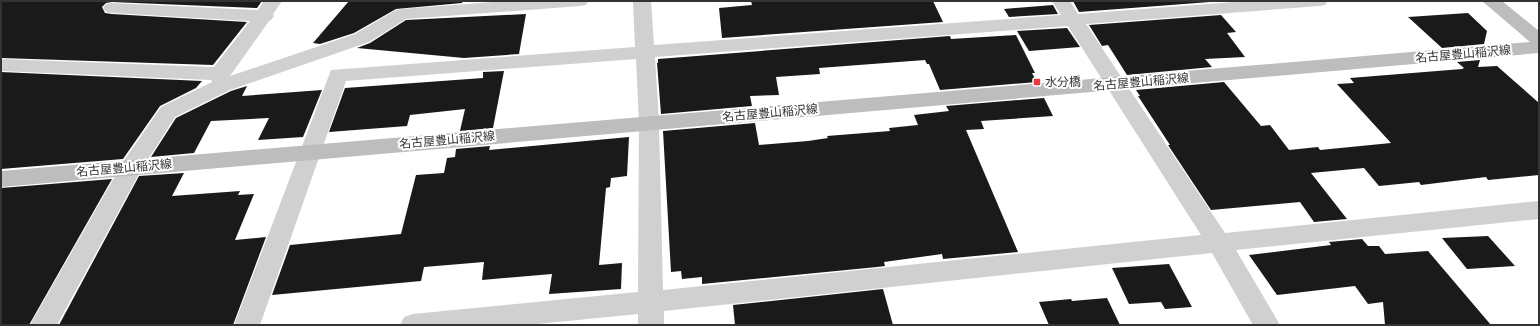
<svg xmlns="http://www.w3.org/2000/svg" width="1540" height="326" font-family="Cabin,'Noto Sans JP',sans-serif">
<style>
.building{fill:#1a1a1a}
.lines{fill:none;stroke-linecap:round;stroke-linejoin:round}
.minor{fill:#d0d0d0;fill-rule:evenodd}
.secondary{fill:#bdbdbd;fill-rule:evenodd}
.poi-dot{fill:#e63946;stroke:#fff;stroke-width:1.5}
.labels{text-anchor:middle;stroke-width:4;stroke-linejoin:round;paint-order:stroke}
.street-label{font-size:12px;fill:#333;stroke:#fff}
.poi-label{font-size:12px;fill:#333;stroke:#fff;text-anchor:start}
</style>
<rect width="100%" height="100%" fill="#fff"/>
<!-- building -->
<g class="building">
<polygon points="1,1 262,1 257,8 112,2 106,3 102,7 105,13 112,14 247,22 213,65 1,58"/>
<polygon points="349,1 463,1 462,3 396,9 354,33 320,44 313,43"/>
<polygon points="751,1 933,1 943,22 722,38 719,8 752,5"/>
<polygon points="1073,1 1209,1 1210,2 1079,12"/>
<polygon points="1053,5 1058,14 1009,17 1004,9"/>
<polygon points="1468,13 1487,31 1484,44 1442,48 1408,17"/>
<polygon points="526,14 519,54 464,58 357,48 370,43 406,20"/>
<polygon points="1221,15 1236,32 1227,33 1245,57 1205,59 1212,67 1127,75 1108,45 1102,46 1089,25"/>
<polygon points="1067,28 1080,47 1029,51 1017,31"/>
<polygon points="1016,35 1035,73 1032,73 1037,82 940,90 929,64 927,64 925,60 819,68 820,74 776,77 779,95 750,96 752,106 661,114 657,63 658,63 658,59 950,36 951,39"/>
<polygon points="1480,60 1478,67 1497,66 1539,103 1539,175 1488,180 1486,177 1421,185 1419,182 1379,186 1364,168 1311,173 1347,219 1314,222 1300,202 1211,210 1168,145 1170,145 1138,96 1140,96 1136,90 1224,82 1261,126 1270,125 1289,150 1318,147 1320,150 1391,143 1337,84 1354,83 1350,78 1462,69 1464,68 1457,62"/>
<polygon points="504,71 493,128 460,131 465,109 410,115 407,126 329,132 345,88 483,78 483,72"/>
<polygon points="1,72 202,81 196,88 160,106 123,159 1,169"/>
<polygon points="247,86 242,96 322,90 303,137 258,140 269,118 211,121 194,153 151,157 176,118 231,91"/>
<polygon points="1044,98 1053,116 981,121 984,129 966,130 1018,252 943,259 942,254 884,262 885,266 877,267 702,284 702,277 682,279 681,271 671,272 663,131 755,123 759,145 808,141 828,138 827,136 890,131 889,128 918,125 914,115 949,111 946,106"/>
<polygon points="629,137 627,176 611,178 610,187 606,188 599,265 622,263 621,289 549,294 552,274 482,280 484,262 424,267 421,281 272,295 290,245 401,234 416,175 444,173 447,158 455,157 456,149 490,146 489,150"/>
<polygon points="184,173 172,196 240,191 238,195 254,194 235,240 266,237 233,325 59,325 139,176"/>
<polygon points="112,179 29,325 1,325 1,188"/>
<polygon points="1488,236 1515,266 1467,269 1442,238"/>
<polygon points="1362,239 1368,246 1379,246 1385,254 1428,251 1491,325 1385,325 1383,302 1368,304 1355,286 1277,295 1249,255 1331,245 1329,242"/>
<polygon points="1169,264 1192,307 1165,309 1161,302 1129,304 1112,268"/>
<polygon points="883,289 893,325 735,325 733,305"/>
<polygon points="1107,298 1120,325 1049,325 1039,302 1071,299 1072,301"/>
</g>
<g class="lines">
<!-- minor -->
<g class="minor">
<polygon points="264,1 282,1 273,14 274,16 271,20 269,21 230,76 355,34 396,10 402,9 506,1 589,1 586,5 580,6 406,19 369,42 230,90 175,117 140,172 57,325 30,325 123,162 161,107 212,82 211,80 1,71 1,59 214,67 250,21 112,13 106,12 103,8 106,4 112,3 258,10"/>
<path d="M633 1H651L654 45 1061 15 1052 1H1070L1078 14 1247 1H1328L1325 5 1319 6 1086 24 1225 233 1539 201V219L1236 250 1280 325H1253L1212 253 664 311V325H638V314L527 325H400L404 317 413 314 638 292 639 123 636 59 346 81 260 325H234L331 70 635 47ZM1068 26 1201 235 663 290 659 123 655 57Z"/>
</g>
<!-- secondary -->
<polygon class="secondary" points="1482,1 1502,1 1539,31 1539,53 1,187 1,171 1530,42"/>
</g>
<!-- markers -->
<rect class="poi-dot" x="1033" y="78" width="8" height="8" rx="2"/>
<g class="labels">
<!-- street labels -->
<g class="street-label">
<text transform="translate(1463 54) rotate(-5)" y="4">名古屋豊山稲沢線</text>
<text transform="translate(1141 82) rotate(-5)" y="4">名古屋豊山稲沢線</text>
<text transform="translate(770 113) rotate(-5)" y="4">名古屋豊山稲沢線</text>
<text transform="translate(447 140) rotate(-5)" y="4">名古屋豊山稲沢線</text>
<text transform="translate(124 168) rotate(-5)" y="4">名古屋豊山稲沢線</text>
</g>
<!-- poi labels -->
<g class="poi-label">
<text x="1045" y="86">水分橋</text>
</g>
</g>
<!-- border -->
<rect width="1540" height="326" fill="none" stroke="#333333" stroke-width="4"/>
</svg>
